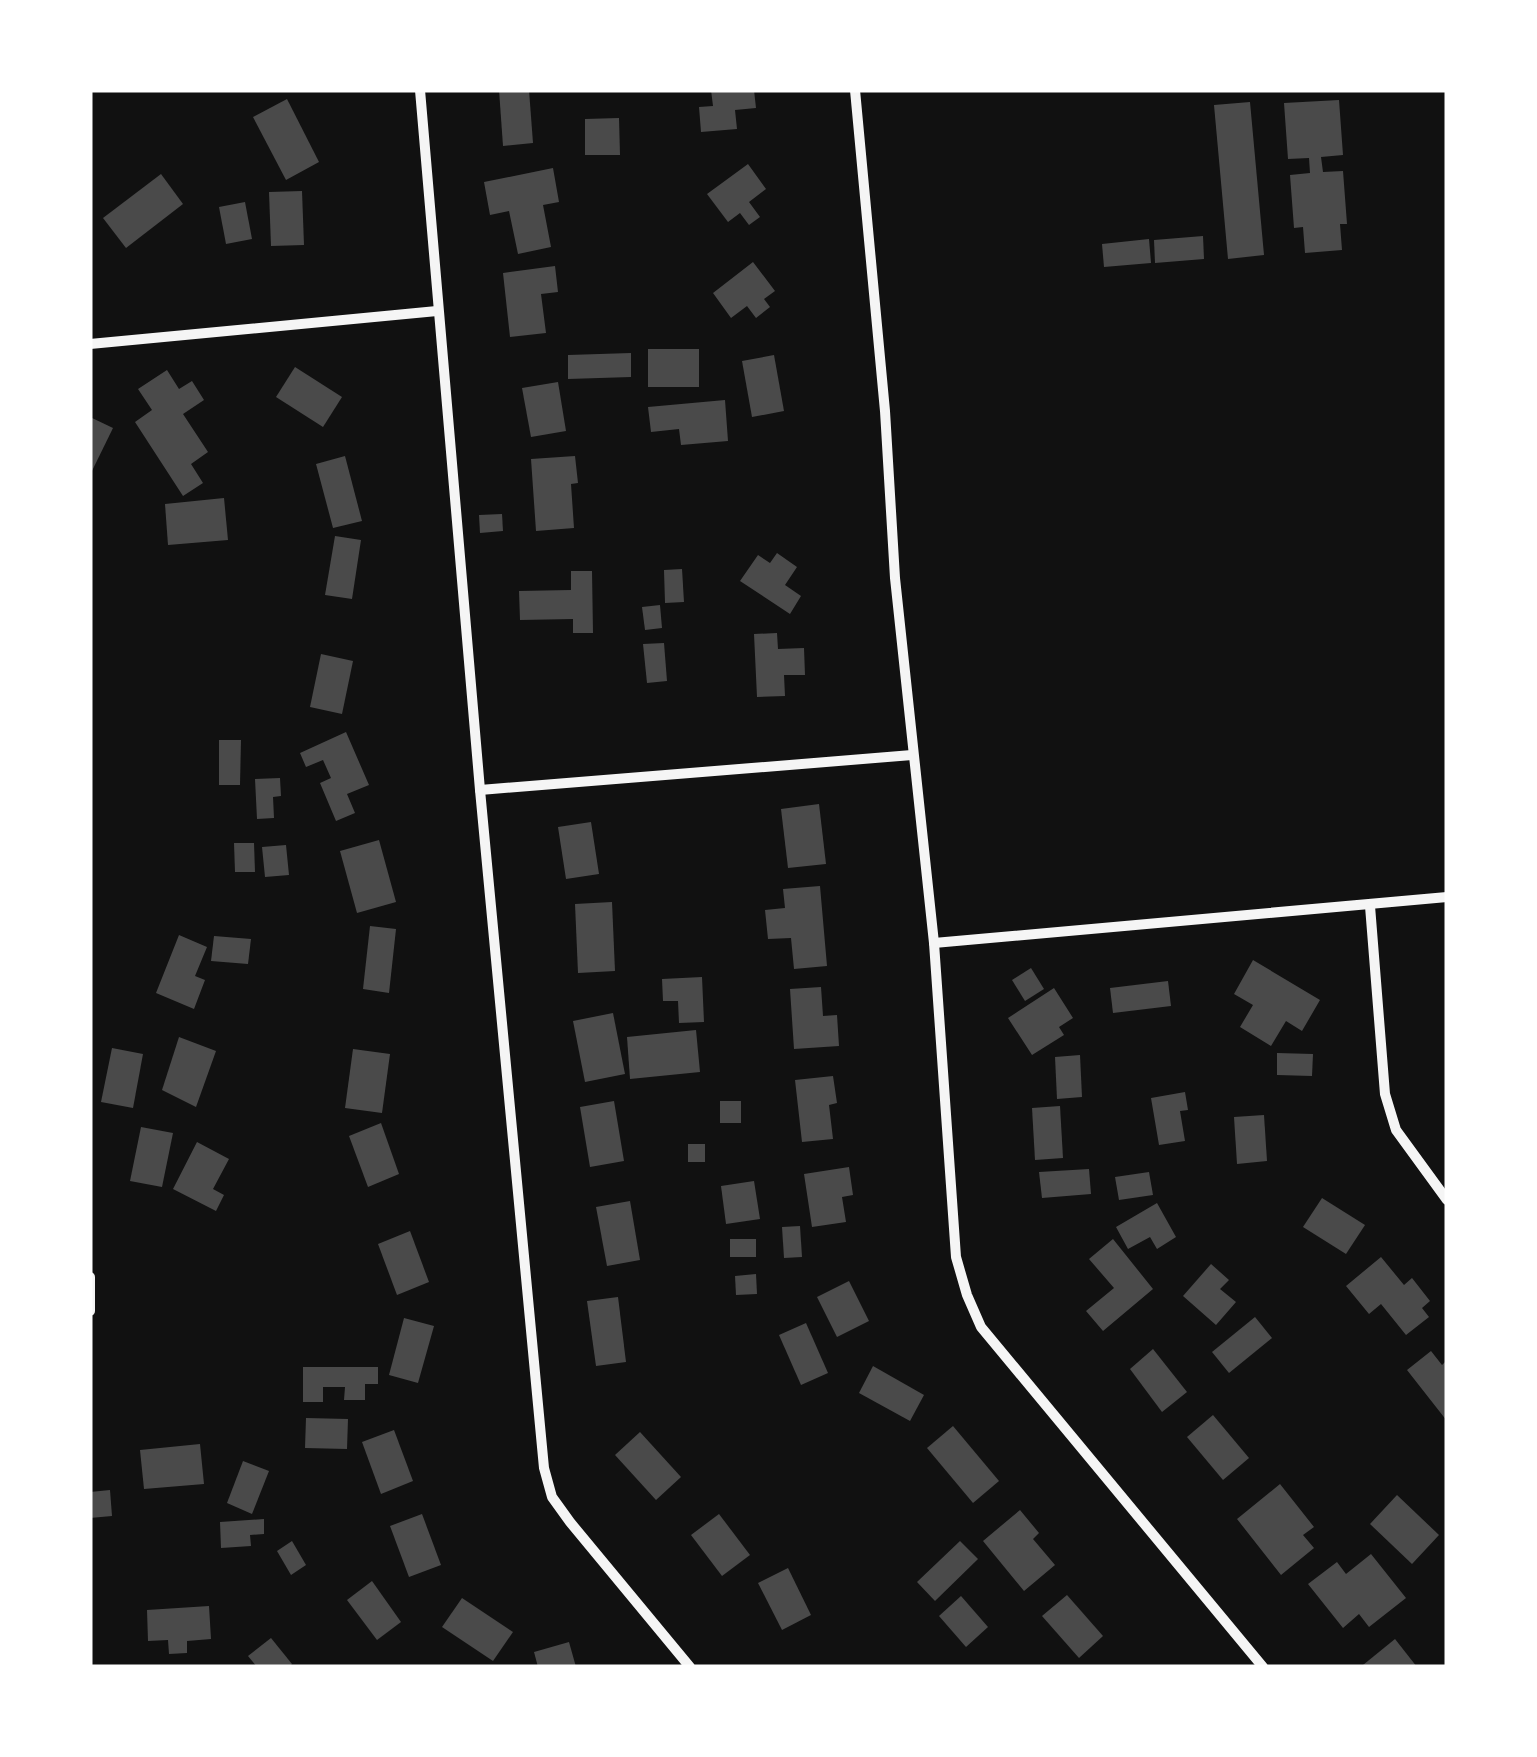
<svg xmlns="http://www.w3.org/2000/svg" width="1537" height="1757" font-family="'Alegreya Sans',sans-serif">
<style>
.building{fill:#4a4a4a}
.lines{fill:none;stroke-linecap:round;stroke-linejoin:round}
.minor{stroke:#f5f5f5;stroke-width:10}
</style>
<rect width="100%" height="100%" fill="#111"/>
<!-- building -->
<g class="building">
<polygon points="499,90 529,90 533,143 503,146"/>
<polygon points="711,90 754,90 756,108 735,110 737,129 701,132 699,107 713,106"/>
<polygon points="287,99 319,162 286,180 253,117"/>
<polygon points="1339,100 1343,155 1321,157 1323,172 1343,171 1347,224 1340,224 1342,250 1305,253 1303,227 1294,228 1290,175 1310,173 1309,158 1288,159 1284,103"/>
<polygon points="1250,102 1264,255 1228,259 1214,105"/>
<polygon points="619,118 620,155 585,155 585,119"/>
<polygon points="748,164 766,189 749,202 760,217 749,225 740,213 728,222 707,194"/>
<polygon points="553,168 559,202 543,205 551,247 518,254 509,211 490,215 484,182"/>
<polygon points="161,174 183,204 126,248 103,218"/>
<polygon points="302,191 304,245 271,246 269,192"/>
<polygon points="245,202 252,239 226,244 219,207"/>
<polygon points="1203,236 1204,259 1155,263 1154,240"/>
<polygon points="1149,239 1151,263 1104,267 1102,244"/>
<polygon points="753,262 775,291 764,299 770,307 756,318 747,306 731,318 713,293"/>
<polygon points="555,266 558,292 541,294 546,333 510,337 503,273"/>
<rect x="648" y="349" width="51" height="38"/>
<polygon points="631,353 631,377 568,379 568,355"/>
<polygon points="774,355 784,411 752,417 742,361"/>
<polygon points="295,367 342,397 323,427 276,397"/>
<polygon points="167,370 179,389 192,381 204,400 183,414 208,452 191,464 203,483 183,496 135,422 152,410 138,389"/>
<polygon points="558,382 566,431 531,437 522,388"/>
<polygon points="725,400 728,441 681,445 679,429 651,432 648,407"/>
<polygon points="90,417 113,428 90,475"/>
<polygon points="345,456 362,521 333,528 316,464"/>
<polygon points="575,456 578,483 571,484 574,528 536,531 531,459"/>
<polygon points="224,498 228,540 168,545 165,504"/>
<polygon points="502,514 503,531 480,533 479,515"/>
<polygon points="335,536 361,540 352,599 325,595"/>
<polygon points="777,553 797,567 785,585 801,596 790,614 740,581 758,555 770,563"/>
<polygon points="682,569 684,602 665,603 664,570"/>
<polygon points="571,571 592,571 593,633 573,633 573,619 520,620 519,591 571,590"/>
<polygon points="660,605 662,628 645,630 642,607"/>
<polygon points="777,633 778,649 804,648 805,675 784,675 785,696 757,697 754,634"/>
<polygon points="664,643 667,681 647,683 643,644"/>
<polygon points="321,654 353,661 342,714 310,707"/>
<polygon points="346,732 369,785 347,794 355,813 336,821 320,783 331,778 323,760 306,767 300,753"/>
<polygon points="219,740 241,740 240,785 219,785"/>
<polygon points="280,778 281,796 273,797 274,818 257,819 255,779"/>
<polygon points="819,804 826,864 788,868 781,809"/>
<polygon points="591,822 599,874 566,879 558,827"/>
<polygon points="379,840 396,902 357,913 340,851"/>
<polygon points="234,843 254,843 255,872 235,872"/>
<polygon points="286,845 289,875 265,877 262,847"/>
<polygon points="820,886 827,966 794,969 791,938 768,939 765,910 785,908 783,889"/>
<polygon points="612,902 615,971 578,973 575,904"/>
<polygon points="370,926 396,929 389,993 363,989"/>
<polygon points="179,935 207,947 195,976 205,980 194,1009 156,993"/>
<polygon points="214,936 251,939 248,964 211,961"/>
<polygon points="1253,960 1320,1000 1302,1031 1286,1021 1271,1046 1240,1027 1253,1005 1234,994"/>
<polygon points="1031,968 1044,989 1025,1001 1012,980"/>
<polygon points="702,977 704,1022 679,1023 678,1001 663,1001 662,979"/>
<polygon points="1168,981 1171,1006 1113,1013 1110,988"/>
<polygon points="821,987 823,1016 837,1015 839,1046 794,1049 790,989"/>
<polygon points="1054,988 1073,1018 1059,1027 1064,1035 1032,1055 1008,1018"/>
<polygon points="613,1013 625,1074 585,1082 573,1021"/>
<polygon points="696,1030 700,1072 630,1079 627,1037"/>
<polygon points="179,1037 216,1051 196,1107 162,1090"/>
<polygon points="112,1048 143,1054 133,1108 101,1102"/>
<polygon points="353,1049 390,1054 382,1113 345,1108"/>
<polygon points="1277,1053 1313,1054 1312,1076 1277,1075"/>
<polygon points="1080,1055 1082,1097 1057,1099 1055,1057"/>
<polygon points="833,1076 837,1103 829,1105 833,1139 802,1142 795,1080"/>
<polygon points="1185,1092 1188,1110 1180,1111 1185,1141 1159,1145 1151,1098"/>
<polygon points="614,1101 624,1161 590,1167 580,1107"/>
<rect x="720" y="1101" width="21" height="22"/>
<polygon points="1060,1106 1063,1158 1035,1160 1032,1108"/>
<polygon points="1264,1115 1267,1161 1237,1164 1234,1117"/>
<polygon points="381,1123 399,1174 368,1187 349,1136"/>
<polygon points="141,1127 173,1133 162,1187 130,1181"/>
<polygon points="197,1142 229,1159 213,1189 224,1195 216,1211 173,1189"/>
<rect x="688" y="1144" width="17" height="18"/>
<polygon points="849,1167 853,1195 842,1197 846,1222 812,1227 804,1174"/>
<polygon points="1089,1169 1091,1194 1042,1198 1039,1172"/>
<polygon points="1149,1172 1153,1195 1119,1200 1115,1177"/>
<polygon points="754,1181 760,1219 726,1224 721,1186"/>
<polygon points="1322,1198 1365,1225 1346,1254 1303,1227"/>
<polygon points="630,1201 640,1260 607,1266 596,1207"/>
<polygon points="1157,1203 1176,1237 1157,1249 1150,1237 1128,1249 1116,1227"/>
<polygon points="800,1226 802,1257 784,1258 782,1227"/>
<polygon points="410,1231 429,1282 397,1295 378,1244"/>
<rect x="730" y="1239" width="26" height="18"/>
<polygon points="1113,1239 1153,1289 1103,1331 1086,1311 1114,1288 1089,1259"/>
<polygon points="1381,1257 1404,1285 1412,1278 1430,1301 1422,1308 1429,1317 1406,1335 1381,1304 1369,1314 1346,1286"/>
<polygon points="1211,1264 1229,1280 1220,1289 1236,1302 1216,1325 1183,1296"/>
<polygon points="756,1274 757,1294 736,1295 735,1276"/>
<polygon points="849,1281 869,1321 837,1337 817,1297"/>
<polygon points="618,1297 626,1362 596,1366 587,1301"/>
<polygon points="1255,1317 1272,1338 1229,1373 1212,1352"/>
<polygon points="404,1318 434,1326 418,1383 389,1375"/>
<polygon points="806,1323 828,1373 801,1385 779,1335"/>
<polygon points="1153,1349 1187,1392 1162,1412 1130,1369"/>
<polygon points="1431,1351 1442,1365 1447,1360 1447,1421 1407,1370"/>
<polygon points="873,1366 924,1395 910,1421 859,1393"/>
<polygon points="303,1367 378,1367 378,1384 365,1384 365,1400 344,1400 345,1387 323,1387 323,1402 303,1402"/>
<polygon points="1213,1415 1249,1458 1223,1480 1187,1437"/>
<polygon points="306,1418 348,1419 347,1449 305,1448"/>
<polygon points="953,1426 999,1481 973,1503 927,1448"/>
<polygon points="394,1430 413,1481 381,1494 362,1442"/>
<polygon points="640,1432 681,1477 656,1500 615,1455"/>
<polygon points="200,1444 204,1484 144,1489 140,1450"/>
<polygon points="243,1461 269,1471 252,1514 227,1503"/>
<polygon points="1280,1484 1314,1527 1303,1535 1314,1548 1281,1575 1237,1519"/>
<polygon points="110,1490 112,1516 90,1518 90,1492"/>
<polygon points="1397,1495 1439,1535 1412,1564 1370,1524"/>
<polygon points="1020,1510 1039,1533 1033,1539 1055,1565 1024,1591 983,1541"/>
<polygon points="422,1514 441,1565 409,1577 390,1526"/>
<polygon points="719,1514 750,1555 722,1576 691,1535"/>
<polygon points="264,1519 264,1534 250,1535 251,1546 221,1548 220,1522"/>
<polygon points="292,1541 306,1565 291,1575 277,1551"/>
<polygon points="960,1541 978,1559 935,1601 917,1582"/>
<polygon points="1371,1554 1406,1598 1369,1627 1359,1614 1343,1628 1308,1584 1337,1562 1346,1574"/>
<polygon points="788,1568 811,1615 782,1630 758,1583"/>
<polygon points="372,1581 401,1622 377,1640 347,1600"/>
<polygon points="1067,1595 1103,1636 1079,1658 1042,1616"/>
<polygon points="961,1596 988,1627 966,1647 939,1616"/>
<polygon points="462,1598 513,1632 493,1661 442,1627"/>
<polygon points="209,1606 211,1639 187,1641 187,1653 169,1654 168,1640 148,1641 147,1610"/>
<polygon points="271,1638 292,1664 289,1667 257,1667 248,1656"/>
<polygon points="1395,1639 1417,1667 1365,1667 1363,1665"/>
<polygon points="569,1642 576,1667 538,1667 534,1652"/>
</g>
<g class="lines">
<!-- minor -->
<g class="minor">
<polyline points="420,90 480,790 544,1468 552,1497 570,1522 690,1667"/>
<polyline points="855,90 885,411 895,578 934,943 956,1257 967,1295 981,1327 1263,1667"/>
<polyline points="90,344 437,311"/>
<polyline points="480,790 912,755"/>
<polyline points="1370,906 1385,1094 1396,1130 1447,1200"/>
<polyline points="934,943 1447,897"/>
<polyline points="90,1277 90,1311"/>
</g>
</g>
<!-- border -->
<rect width="1537" height="1757" fill="none" stroke="#ffffff" stroke-width="185"/>
</svg>
